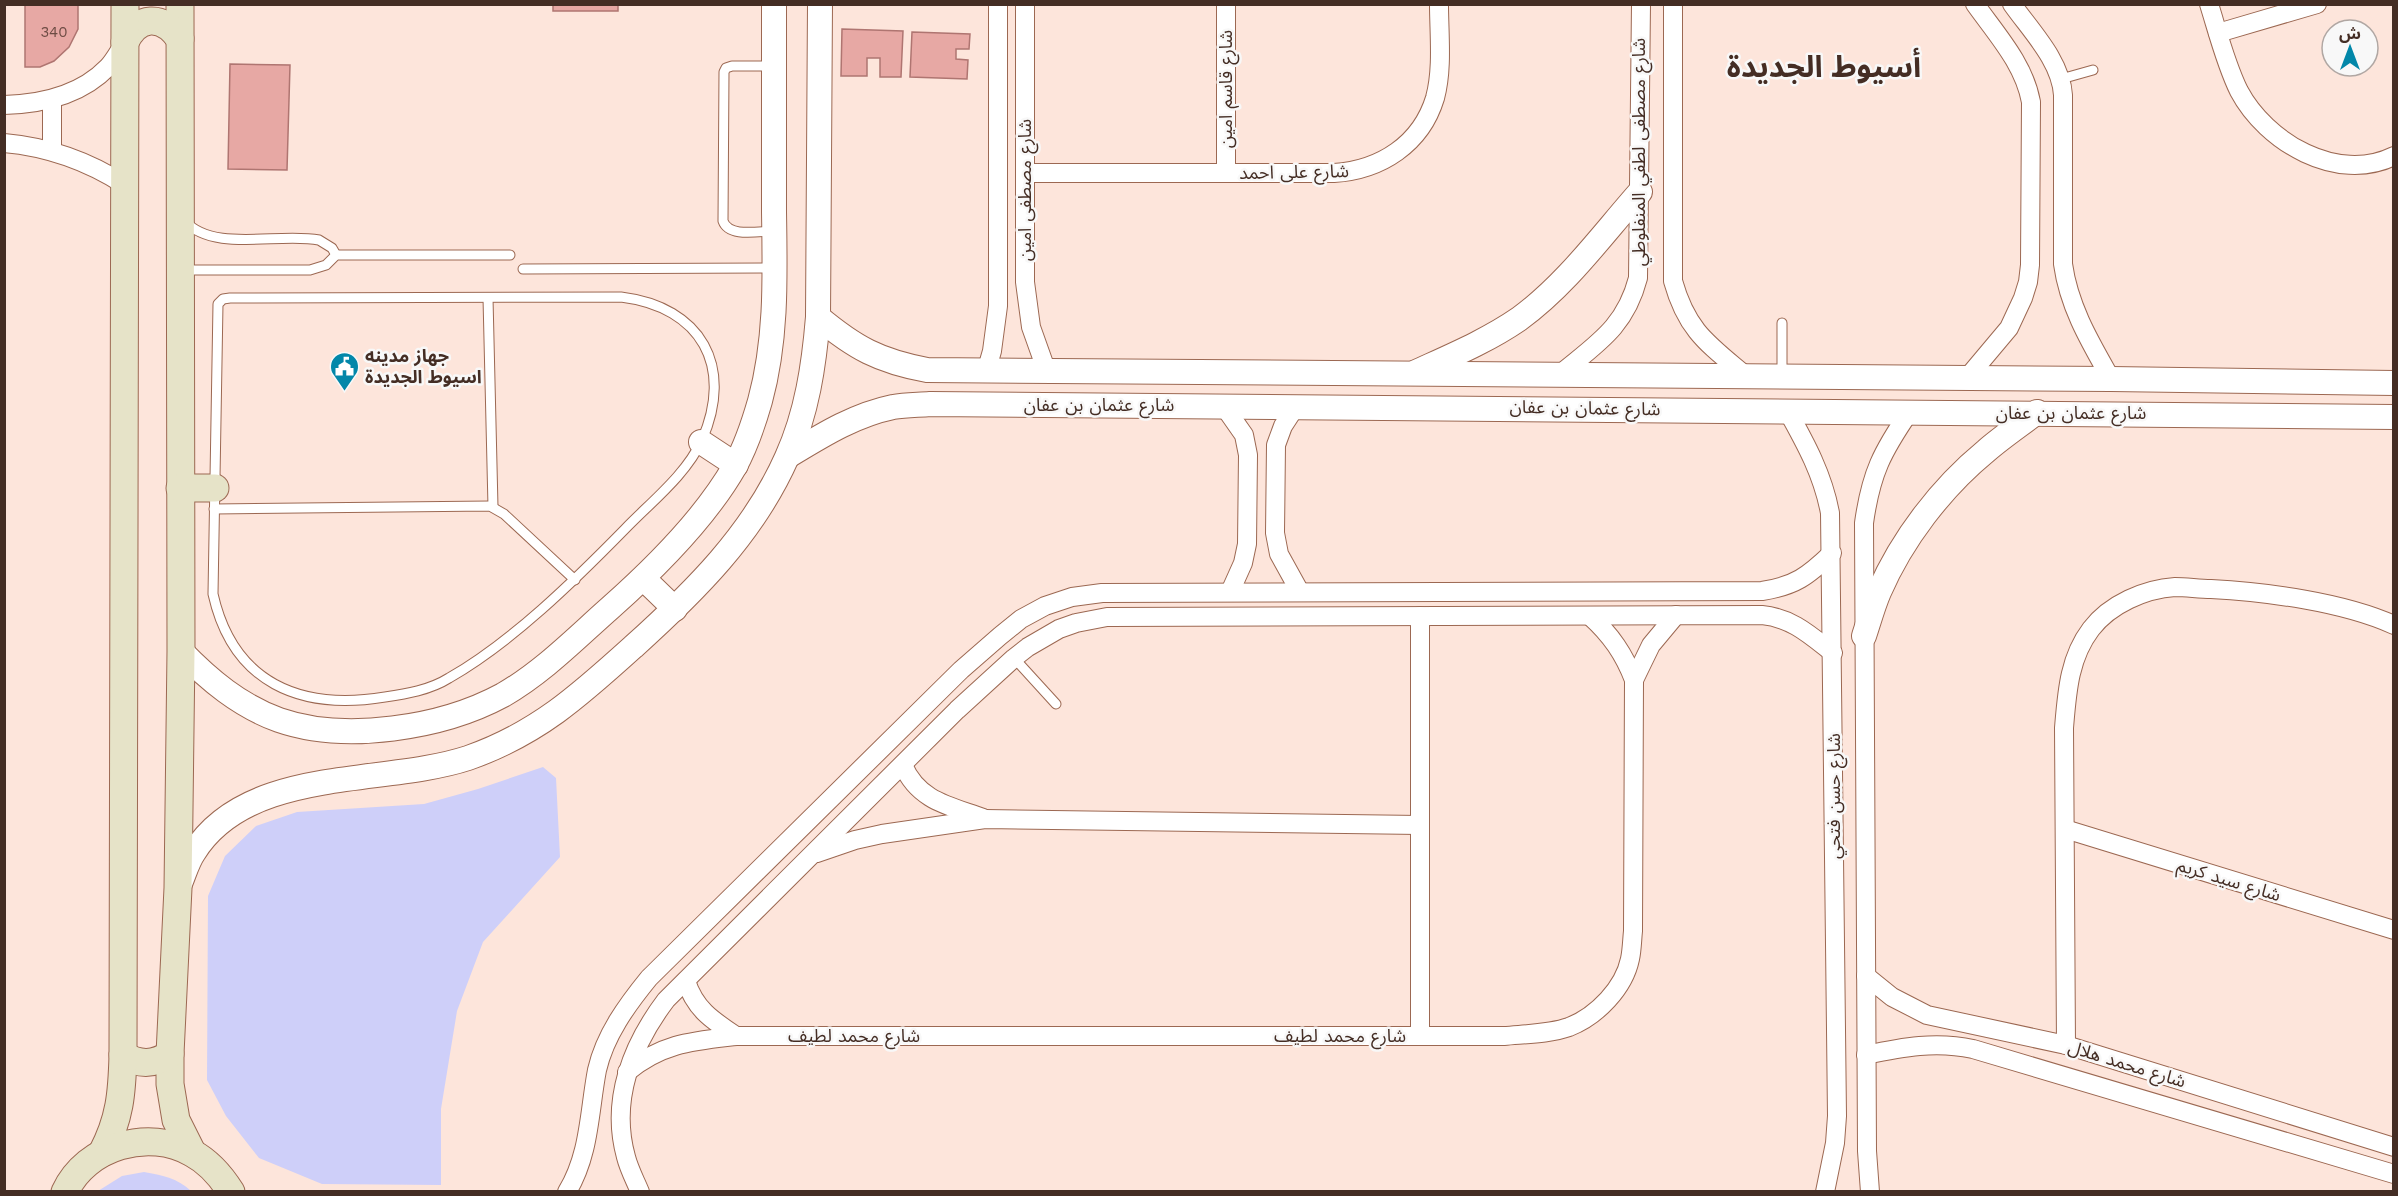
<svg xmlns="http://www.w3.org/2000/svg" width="2398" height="1196" font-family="'Work Sans','Noto Sans Arabic',sans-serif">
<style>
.green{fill:#cecff9}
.building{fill:#e7a8a4;stroke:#af7571;stroke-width:1.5}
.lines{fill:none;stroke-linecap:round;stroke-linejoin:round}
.service-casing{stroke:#9c6852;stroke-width:11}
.minor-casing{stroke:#9c6852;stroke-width:20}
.tertiary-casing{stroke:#9c6852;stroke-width:26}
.secondary-casing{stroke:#9c6852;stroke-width:29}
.service{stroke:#fff;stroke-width:9}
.minor{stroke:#fff;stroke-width:18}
.tertiary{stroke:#fff;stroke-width:24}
.secondary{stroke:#e6e3c8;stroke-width:27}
.labels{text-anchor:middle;stroke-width:5;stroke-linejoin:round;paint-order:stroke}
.number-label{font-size:15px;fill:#6d4c44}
.street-label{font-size:18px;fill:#442d24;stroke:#f8f8f8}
.poi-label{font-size:18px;font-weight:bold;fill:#442d24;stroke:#f8f8f8;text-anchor:start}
.town-label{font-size:30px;font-weight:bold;fill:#442d24;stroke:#f8f8f8}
</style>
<rect width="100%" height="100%" fill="#fde5db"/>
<!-- green -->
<g class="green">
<polygon points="543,767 556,778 560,857 483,942 457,1011 441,1109 441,1185 322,1184 259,1158 226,1116 207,1080 208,896 225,856 256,826 297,812 424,804 478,789"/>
<path d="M144 1172C162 1175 177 1178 191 1191H98L122 1176Z"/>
</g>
<!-- building -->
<g class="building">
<polygon points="25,4 78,4 78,29 69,47 54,61 40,67 25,67"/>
<rect x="553" y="4" width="65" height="7"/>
<polygon points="842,29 903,31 901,77 880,77 880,58 867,58 867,76 841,76"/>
<polygon points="912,32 970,34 969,49 956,49 956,59 968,60 967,79 910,77"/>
<polygon points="230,64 290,65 287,170 228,169"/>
</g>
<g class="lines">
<defs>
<g id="service">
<path d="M774 66H732L726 68 724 72 723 221C729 238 759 231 774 231"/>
<polyline points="2061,79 2093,70"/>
<path d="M185 221C213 253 280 232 319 240L332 248 336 255"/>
<polyline points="523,269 774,268"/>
<polyline points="182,270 310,270 326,265 336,255 510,255"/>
<path d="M621 297C702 307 734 367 702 440 686 475 651 502 625 529 574 581 512 642 449 678 430 690 406 694 385 697 300 711 233 683 213 594L218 304 223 299 230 298Z"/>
<polyline points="488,298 493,507"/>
<polyline points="1782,323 1782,375"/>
<polyline points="214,509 490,506 504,514 575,580"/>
<polyline points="1014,658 1056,704"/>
</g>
<g id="minor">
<polyline points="1025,4 1025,282 1031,327 1047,372"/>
<polyline points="1226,4 1226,173"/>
<path d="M1673 4V281C1687 331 1708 344 1746 376"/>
<path d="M2012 4C2031 31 2061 61 2063 95V264C2069 307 2090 342 2111 379"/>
<path d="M2209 4C2218 33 2226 65 2239 91 2266 142 2337 184 2394 156"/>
<polyline points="2218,33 2317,4"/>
<polyline points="52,100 52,151"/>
<path d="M4 105C42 104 81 95 108 67 114 61 119 51 124 44"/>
<path d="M4 143C49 147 88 161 125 185"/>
<path d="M1025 173H1334C1381 170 1421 144 1435 98 1443 69 1439 34 1439 4"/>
<polyline points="986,372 992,351 998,306 998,4"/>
<path d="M1559 375C1596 344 1625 328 1638 278L1641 4"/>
<path d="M1967 378 2009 328 2023 298 2028 282 2030 265 2031 102C2024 64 1997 35 1975 4"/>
<polyline points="1223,405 1244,435 1248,455 1247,544 1243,563 1230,592"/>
<polyline points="1296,406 1283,426 1276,445 1275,533 1279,554 1300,592"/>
<path d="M1787 410C1806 444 1823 475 1830 513L1837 1116 1835 1143 1825 1192"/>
<polyline points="1634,680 1651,645 1676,615"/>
<path d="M903 765C918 801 950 806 983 818"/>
<polyline points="2065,829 2394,930"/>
<polyline points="817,853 855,840 882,834 985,819 1420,825"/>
<polyline points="1866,976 1892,997 1927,1015 2066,1045 2394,1147"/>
<path d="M686 981C695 1009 712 1020 736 1036"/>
<polyline points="1420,1036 1420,616"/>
<path d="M2066 1045 2064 728C2067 692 2069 658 2091 629 2110 604 2145 589 2175 587 2187 587 2199 589 2211 589 2267 592 2343 602 2394 625"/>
<path d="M1866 1055C1903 1047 1936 1041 1973 1049L2394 1174"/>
<path d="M627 1072C662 1043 693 1041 736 1036H1504C1526 1034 1549 1034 1569 1027 1597 1016 1624 988 1630 959 1632 950 1632 940 1633 931L1634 680C1624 654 1611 635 1590 616"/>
<path d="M567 1192C590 1154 589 1112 597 1070 605 1035 627 1005 649 978L961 670 1000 636 1021 619 1045 606 1072 597 1102 593 1762 591C1795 586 1808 576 1832 553"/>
<path d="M640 1192C635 1180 629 1169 626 1157 610 1100 632 1045 666 1000L957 710 1014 658 1028 647 1059 629 1076 623 1107 617 1762 615C1792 618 1810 635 1833 653"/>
<path d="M1870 1192 1867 1151 1864 523C1871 473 1882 452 1910 411"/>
</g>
<g id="tertiary">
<path d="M818 317C855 348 879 361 927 370L2111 379 2394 383"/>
<path d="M1416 372C1451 356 1487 341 1519 319 1566 285 1602 235 1640 192"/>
<polyline points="701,442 736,465"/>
<path d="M788 456C821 436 854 415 893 407 905 405 918 405 930 404L2394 417"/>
<polyline points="644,579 675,609"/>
<path d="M1864 636C1869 621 1873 606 1879 592 1902 539 1941 488 1986 451 2002 437 2020 425 2037 412"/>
<path d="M181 651C209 680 240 706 279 720 345 743 442 728 503 695 543 672 576 638 610 608 654 569 706 517 735 466 746 446 754 422 760 401 777 339 775 276 774 212 774 143 774 74 774 4"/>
<path d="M179 886C184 875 187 862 194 852 248 766 383 786 468 758 537 734 580 695 633 647 694 592 753 534 787 457 807 413 814 365 818 317L820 4"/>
</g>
<g id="secondary">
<polyline points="180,4 181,651 178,888 170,1054 170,1084 176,1120 192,1152"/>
<path d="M125 42C138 15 162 14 180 39"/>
<polyline points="180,488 215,488"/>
<path d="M123 1055C139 1065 154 1065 170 1054"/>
<path d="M102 1153C120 1119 122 1093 123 1055L125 4"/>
<path d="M65 1192C86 1146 149 1128 192 1153 209 1162 221 1176 231 1192"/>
</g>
</defs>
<!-- service casing -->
<use href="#service" class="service-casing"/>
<!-- minor casing -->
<use href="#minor" class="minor-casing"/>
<!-- tertiary casing -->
<use href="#tertiary" class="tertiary-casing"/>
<!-- secondary casing -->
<use href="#secondary" class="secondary-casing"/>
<!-- service -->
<use href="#service" class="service"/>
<!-- minor -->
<use href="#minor" class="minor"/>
<!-- tertiary -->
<use href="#tertiary" class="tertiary"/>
<!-- secondary -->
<use href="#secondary" class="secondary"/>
</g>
<!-- icons -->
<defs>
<symbol id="civic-pin" viewBox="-11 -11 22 30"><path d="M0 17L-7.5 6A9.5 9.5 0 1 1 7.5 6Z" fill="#0287a9" stroke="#f8f8f8"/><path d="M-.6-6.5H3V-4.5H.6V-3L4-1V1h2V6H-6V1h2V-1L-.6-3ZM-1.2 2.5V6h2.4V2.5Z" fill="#fff"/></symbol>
</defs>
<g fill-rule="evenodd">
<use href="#civic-pin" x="328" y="350" width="33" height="45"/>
</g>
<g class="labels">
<!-- number labels -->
<g class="number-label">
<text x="54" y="37">340</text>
</g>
<!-- street labels -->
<g class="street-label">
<text transform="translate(1226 89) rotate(-90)" y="6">شارع قاسم امين</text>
<text transform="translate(1639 152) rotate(-90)" y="6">شارع مصطفى لطفي المنفلوطي</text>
<text transform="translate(1294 172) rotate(-1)" y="6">شارع على احمد</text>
<text transform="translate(1025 190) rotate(-90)" y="6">شارع مصطفى امين</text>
<text x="1099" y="411">شارع عثمان بن عفان</text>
<text transform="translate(1585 408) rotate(1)" y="6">شارع عثمان بن عفان</text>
<text x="2071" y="419">شارع عثمان بن عفان</text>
<text transform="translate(1834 796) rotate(-90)" y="6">شارع حسن فتحي</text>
<text transform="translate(2229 880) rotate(17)" y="6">شارع سيد كريم</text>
<text x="854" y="1042">شارع محمد لطيف</text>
<text x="1340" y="1042">شارع محمد لطيف</text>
<text transform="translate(2127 1064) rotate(17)" y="6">شارع محمد هلال</text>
</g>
<!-- poi labels -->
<g class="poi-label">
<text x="365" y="362">جهاز مدينه<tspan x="365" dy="21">اسيوط الجديدة</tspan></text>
</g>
<!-- town labels -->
<g class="town-label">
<text x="1824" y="77">أسيوط الجديدة</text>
</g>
</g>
<!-- border -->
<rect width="2398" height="1196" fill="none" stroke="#442d24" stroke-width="12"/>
<!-- north arrow -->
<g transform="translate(2350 48)"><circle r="28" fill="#f8f8f8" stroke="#b0a7a3" stroke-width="1.5"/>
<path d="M0-4.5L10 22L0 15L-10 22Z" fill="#0287a9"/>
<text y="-9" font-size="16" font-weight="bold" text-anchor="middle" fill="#442d24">ش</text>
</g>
</svg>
